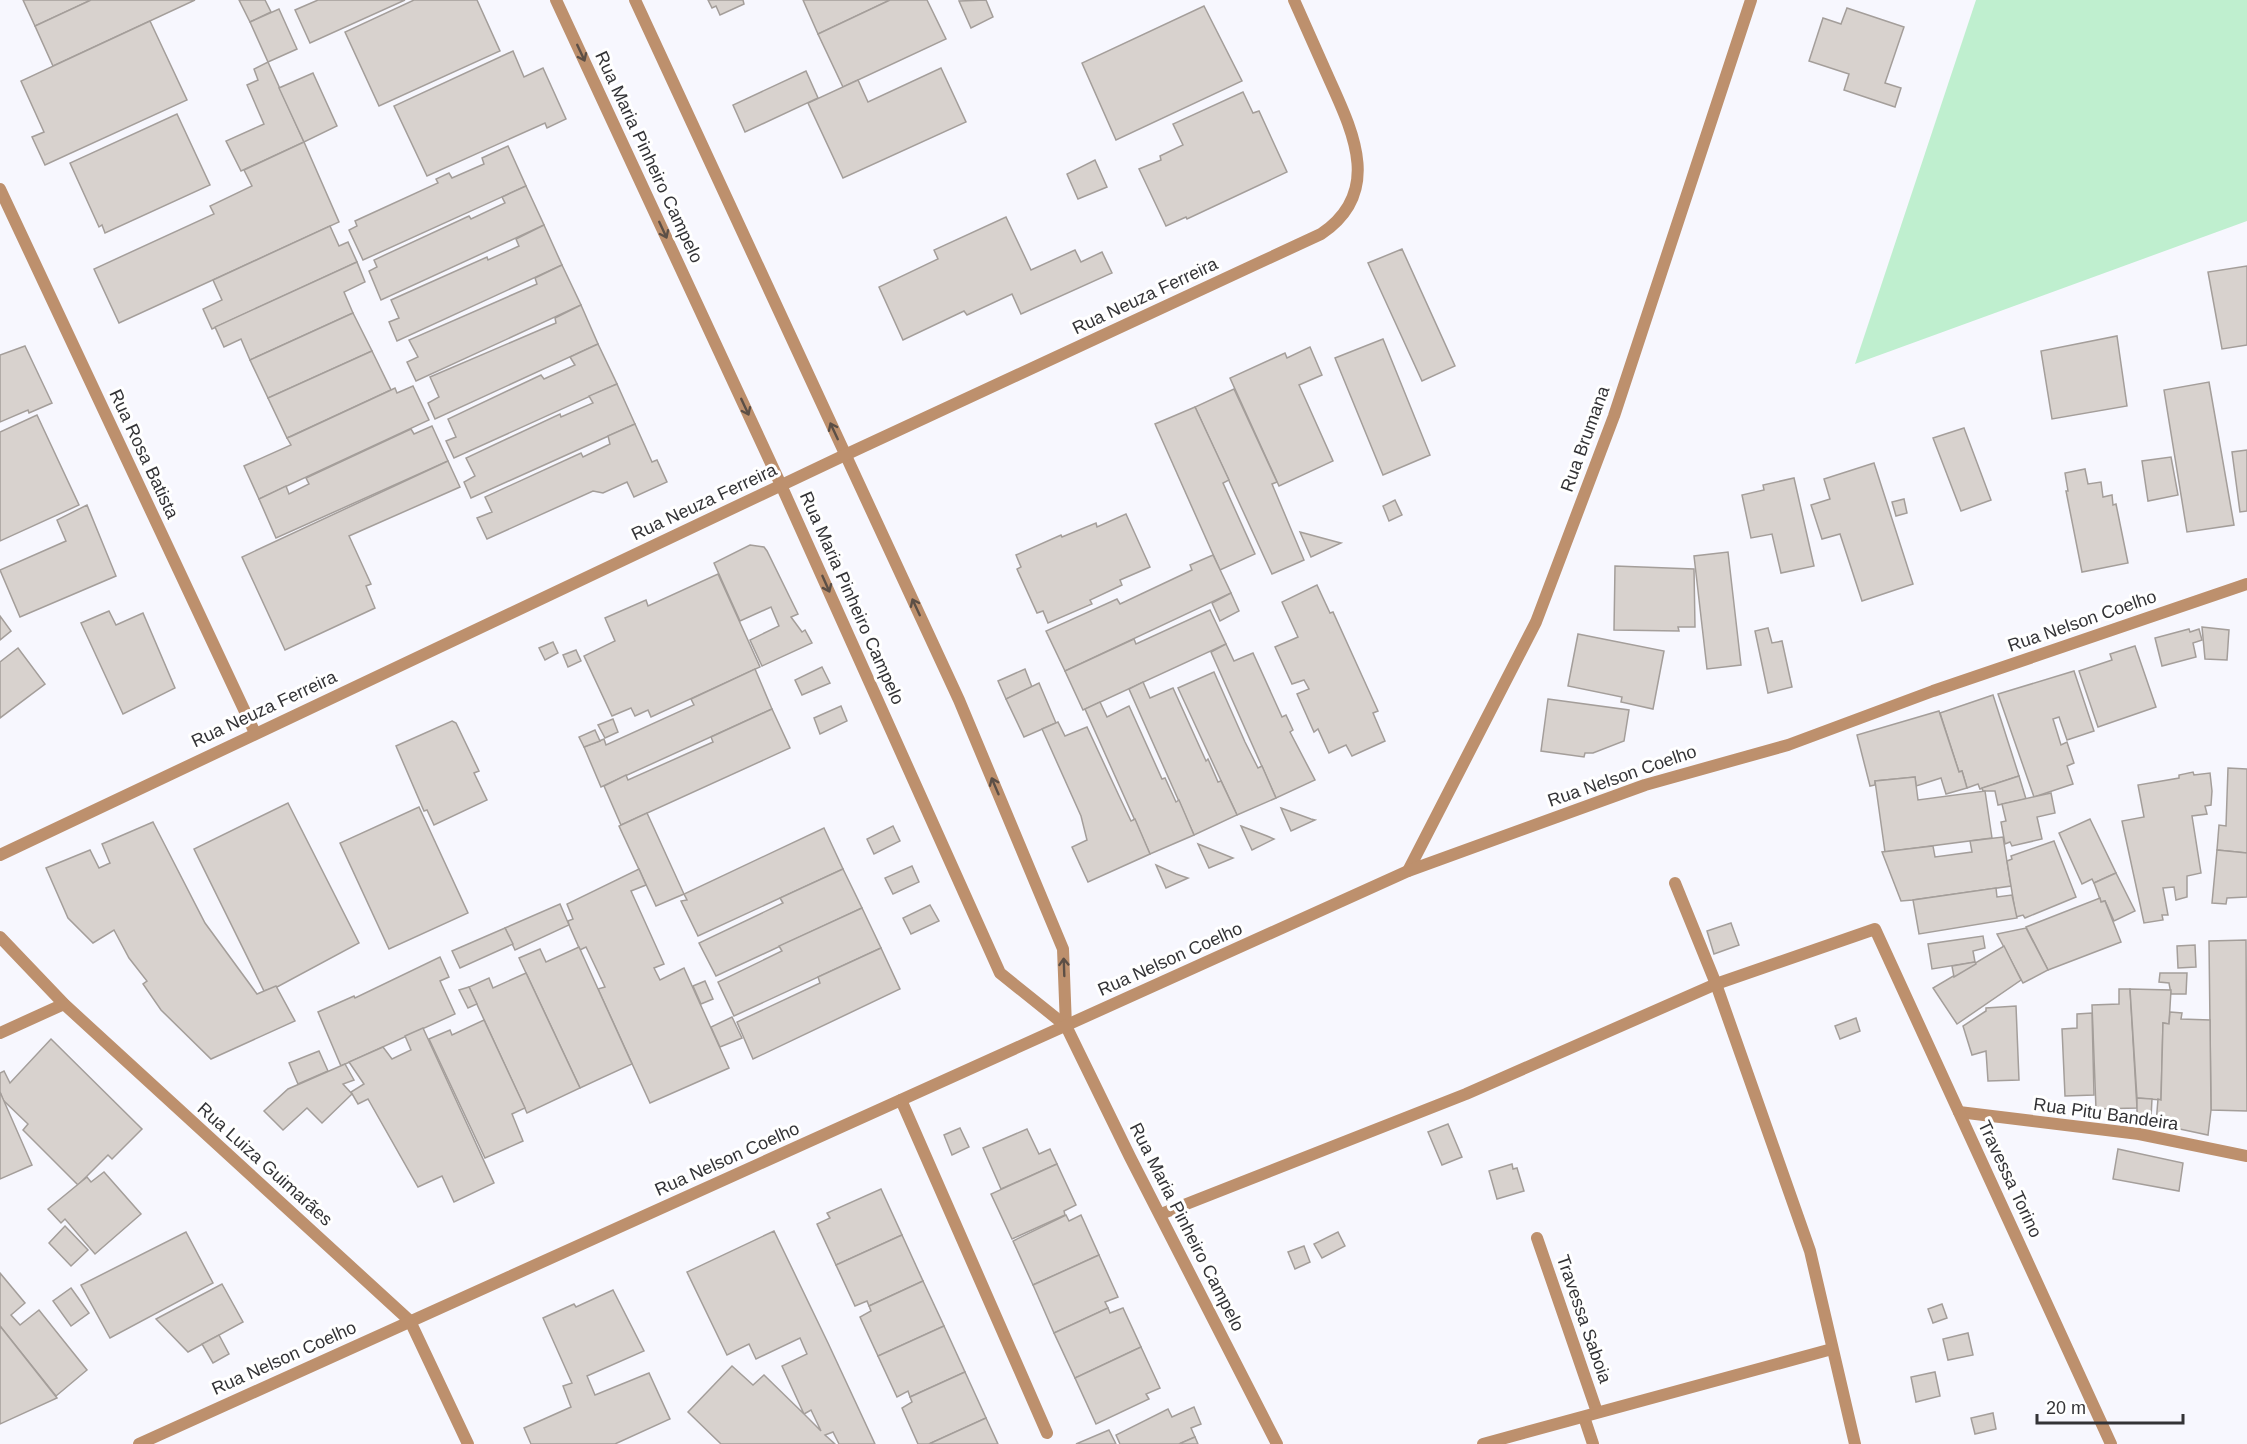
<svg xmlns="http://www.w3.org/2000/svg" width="2247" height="1444" font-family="Arial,sans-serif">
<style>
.green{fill:#bfefcf}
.building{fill:#d8d2ce;stroke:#a49e9a;stroke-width:1.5;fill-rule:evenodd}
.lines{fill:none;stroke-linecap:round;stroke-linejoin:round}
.street{stroke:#bd906d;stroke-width:12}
.oneway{stroke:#5c4f46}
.labels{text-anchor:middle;stroke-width:6;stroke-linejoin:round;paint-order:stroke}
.street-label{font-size:18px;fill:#333336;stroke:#fff}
</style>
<rect width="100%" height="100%" fill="#f7f7fe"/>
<!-- green -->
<polygon class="green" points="1976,0 2247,0 2247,221 1855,364"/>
<!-- building -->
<g class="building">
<polygon points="23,0 91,0 35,26"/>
<polygon points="91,0 195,0 53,66 35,26"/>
<polygon points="239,0 265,0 271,12 250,22"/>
<polygon points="318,0 405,0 310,43 295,10"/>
<polygon points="414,0 477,0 500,51 379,106 345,32"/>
<polygon points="708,0 743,0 744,4 720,15 716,6 712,8"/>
<polygon points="803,0 890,0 818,34"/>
<polygon points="890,0 927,0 946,39 843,87 818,34"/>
<polygon points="986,0 993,17 971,28 959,1"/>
<polygon points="1204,6 1242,81 1116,140 1082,63"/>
<polygon points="1847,8 1904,27 1885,83 1901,88 1895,107 1844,90 1849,74 1809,61 1823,18 1841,24"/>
<polygon points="279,9 297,49 268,62 250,22"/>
<polygon points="150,21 187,100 45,165 32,137 44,132 21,81"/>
<polygon points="513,51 524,77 543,68 566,119 547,128 545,123 427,176 394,106"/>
<polygon points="268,62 304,142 241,171 226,141 264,124 247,85 258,80 254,69"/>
<polygon points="941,68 966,122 843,178 808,103 858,80 868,102"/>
<polygon points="806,71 818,98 745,132 733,105"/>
<polygon points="313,73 337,126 304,142 279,88"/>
<polygon points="1243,92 1253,113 1259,111 1287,172 1187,219 1186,217 1166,226 1139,169 1161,160 1160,156 1183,145 1173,124"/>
<polygon points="177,114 210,185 105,233 102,225 99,227 70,163"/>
<polygon points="304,142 339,222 119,323 94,269 214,214 210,206 252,186 244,170"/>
<polygon points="508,146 526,186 363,260 349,230 357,226 355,221 438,183 436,179 449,173 452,178 484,164 482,158"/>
<polygon points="1095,160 1107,187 1078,199 1067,174"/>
<polygon points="526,186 544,225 381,300 369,271 377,267 374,260 469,216 471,219 505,203 502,197"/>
<polygon points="1006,217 1031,270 1075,250 1081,262 1102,252 1112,273 1021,314 1012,294 967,315 964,311 903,340 879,287 938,259 934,250"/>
<polygon points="544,225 562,265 397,341 389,322 399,318 391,300 487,257 488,260 519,246 516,239"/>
<polygon points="330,226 339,246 348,242 357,262 212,329 203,309 222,300 213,280"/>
<polygon points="1402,249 1455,366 1422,381 1368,263"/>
<polygon points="357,262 365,282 344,292 353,313 250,360 241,339 224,347 215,327"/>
<polygon points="562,265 581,305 416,381 407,362 418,357 409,340 537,284 535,278"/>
<polygon points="2247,266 2247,345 2222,349 2208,272"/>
<polygon points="581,305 598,344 435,419 428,403 439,397 430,377 556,323 555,318"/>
<polygon points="353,313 372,351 268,398 250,360"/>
<polygon points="2117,336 2127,406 2052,419 2041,351"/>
<polygon points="1383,339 1430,455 1383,475 1335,358"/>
<polygon points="598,344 617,384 454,458 446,441 456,437 448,419 541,375 544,379 575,365 570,357"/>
<polygon points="25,346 52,403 29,413 28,410 0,422 0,355"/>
<polygon points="1310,347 1322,375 1299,385 1333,461 1279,486 1230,378 1285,353 1287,358"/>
<polygon points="372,351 391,390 287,438 268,398"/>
<polygon points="2209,382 2234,525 2187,532 2164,390"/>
<polygon points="617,384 635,424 471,498 464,482 475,476 466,458 560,414 561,417 593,403 589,396"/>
<polygon points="413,386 429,420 259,499 244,466 291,445 287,438 292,436 391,390 395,388 397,393"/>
<polygon points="1234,389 1277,482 1272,484 1304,560 1272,574 1195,407"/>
<polygon points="1195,407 1229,480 1223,483 1255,554 1220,570 1155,424"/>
<polygon points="37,415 79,505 0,541 0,432"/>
<polygon points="635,424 652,462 657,460 667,482 634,497 627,482 603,493 593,491 487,539 477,518 492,512 485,497 581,453 583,457 610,444 608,436"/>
<polygon points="432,426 448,461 276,538 259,499 286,486 289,494 309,484 306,478 411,429 414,434"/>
<polygon points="1964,428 1991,500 1961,511 1933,438"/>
<polygon points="2247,450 2247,511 2240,512 2232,452"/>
<polygon points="2171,457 2178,495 2148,501 2142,461"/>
<polygon points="448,461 460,487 349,536 371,584 366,586 375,608 285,650 242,557"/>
<polygon points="1874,463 1913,584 1862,601 1840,534 1822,539 1811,505 1830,499 1824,479"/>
<polygon points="2085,469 2088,484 2101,482 2103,497 2112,495 2113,505 2116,504 2128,563 2082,572 2066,491 2068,491 2065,473"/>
<polygon points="1794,478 1814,566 1781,573 1772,534 1751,538 1742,495 1764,490 1763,485"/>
<polygon points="1904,499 1907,513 1896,516 1892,502"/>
<polygon points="1395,500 1402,515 1389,521 1383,506"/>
<polygon points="87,505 116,576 20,617 0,570 66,541 57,520"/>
<polygon points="1126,514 1150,567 1120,580 1122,585 1090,600 1092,604 1048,623 1043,611 1037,613 1017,569 1021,567 1016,555 1061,535 1062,537 1096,523 1097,527"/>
<polygon points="1300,532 1337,542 1341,543 1311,557"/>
<polygon points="750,545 764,547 767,551 798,614 791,617 802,632 805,630 812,643 762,666 750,640 779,626 771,607 740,621 714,563"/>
<polygon points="1728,552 1741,665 1707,669 1694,556"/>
<polygon points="1213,555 1231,593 1065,671 1046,631 1117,599 1120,604 1192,570 1190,565"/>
<polygon points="1615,566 1694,569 1695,627 1678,627 1679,631 1614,630"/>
<polygon points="718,574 760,667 651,717 648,710 635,716 631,708 612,716 584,656 615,641 605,618 646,600 648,606"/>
<polygon points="1317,585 1330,613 1333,612 1378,711 1373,713 1385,741 1352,756 1346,745 1329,753 1318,729 1314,732 1297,694 1309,689 1304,680 1292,684 1275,647 1298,637 1282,602"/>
<polygon points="1231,593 1239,611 1220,621 1212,603"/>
<polygon points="1210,610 1226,644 1083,710 1065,671 1134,639 1136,644"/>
<polygon points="109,611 116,625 143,613 175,688 123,714 81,623"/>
<polygon points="0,616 11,631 0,640"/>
<polygon points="2202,627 2229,630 2227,660 2205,659"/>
<polygon points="1768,628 1772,643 1782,641 1792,687 1768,693 1755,631"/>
<polygon points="2189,629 2190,632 2199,629 2202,640 2193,643 2196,657 2162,666 2155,638"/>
<polygon points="1578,634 1664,651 1653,709 1621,702 1622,697 1568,686"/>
<polygon points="553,642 558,653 545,660 539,648"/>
<polygon points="1226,644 1234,661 1253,653 1282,717 1286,715 1293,730 1290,732 1315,780 1276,798 1211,652"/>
<polygon points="2135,646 2156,707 2098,727 2079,671 2112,660 2110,654"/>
<polygon points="18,648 45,684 0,718 0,662"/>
<polygon points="576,650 581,661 568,667 563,655"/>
<polygon points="822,667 830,683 802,695 795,680"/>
<polygon points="755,669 772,709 601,787 584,747 604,739 606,745 694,705 691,699"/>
<polygon points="1025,669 1032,687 1006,699 998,681"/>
<polygon points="2074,671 2094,731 2067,740 2059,717 2053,719 2061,745 2067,742 2074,763 2067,766 2073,784 2034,797 1998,694"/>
<polygon points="1214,672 1245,742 1258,768 1262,766 1276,798 1237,815 1178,688"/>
<polygon points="1143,682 1150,698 1173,688 1206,761 1208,759 1218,782 1221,781 1237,815 1194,835 1129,689"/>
<polygon points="1039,683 1056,723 1024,737 1006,699"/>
<polygon points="1993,695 2019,776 1980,789 1978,784 1967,788 1962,771 1959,772 1940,713"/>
<polygon points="1548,699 1629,710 1624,741 1593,753 1585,753 1584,757 1541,751"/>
<polygon points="1100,702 1107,717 1129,706 1162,779 1165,778 1176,802 1179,800 1194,835 1150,854 1085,709"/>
<polygon points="841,706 847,721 820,734 814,718"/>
<polygon points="772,709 790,748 621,825 604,786 626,775 628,780 713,742 711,737"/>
<polygon points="1939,711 1959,772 1962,771 1967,788 1946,794 1941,778 1916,786 1915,777 1875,781 1875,785 1870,786 1857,735"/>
<polygon points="613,719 618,732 605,738 598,725"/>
<polygon points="452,721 456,723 479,771 474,773 487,800 434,825 427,810 424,811 396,746"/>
<polygon points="1058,722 1065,736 1087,727 1120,798 1131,821 1135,819 1150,854 1088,882 1072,847 1087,840 1081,816 1042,729"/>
<polygon points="595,730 600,741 584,747 579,737"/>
<polygon points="2228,768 2247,769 2247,853 2217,850 2219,825 2226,826"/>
<polygon points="2193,772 2194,775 2210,773 2212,791 2211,805 2205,806 2207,814 2192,816 2201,873 2187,876 2187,897 2176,900 2174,887 2163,888 2168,915 2162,915 2163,920 2144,923 2122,821 2144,817 2138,785 2179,778 2179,775"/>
<polygon points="2019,776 2026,799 1998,805 1995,791 1983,791 1982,788"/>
<polygon points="1915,777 1918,800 1985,791 1992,838 1885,852 1875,781"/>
<polygon points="2051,793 2055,813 2037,817 2042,839 2012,846 2010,842 2005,844 2001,822 2006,821 2002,804"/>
<polygon points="288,803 359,943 277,987 264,991 194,849"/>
<polygon points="419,807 468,913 389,949 340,843"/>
<polygon points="1281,808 1311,819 1315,820 1291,831"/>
<polygon points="647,813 684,894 656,906 619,826"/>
<polygon points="2090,819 2116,873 2094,883 2092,879 2082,884 2059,833"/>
<polygon points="153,822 205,923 257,994 276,986 295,1021 211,1059 161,1010 143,984 147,981 129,958 114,930 93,943 68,918 46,868 90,850 99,868 110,863 102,844"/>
<polygon points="893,826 900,841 874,854 867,839"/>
<polygon points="1241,826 1267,836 1274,839 1252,850"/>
<polygon points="824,828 843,869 698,936 681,901 687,900 684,894"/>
<polygon points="2003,837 2011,886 1913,900 1901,901 1882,852 1933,846 1935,857 1972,852 1970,841"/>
<polygon points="2054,841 2076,897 2025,918 2023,915 2016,917 2007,861 2012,859 2011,856"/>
<polygon points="1198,844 1233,858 1209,868"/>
<polygon points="2217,850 2247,853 2247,897 2227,898 2226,904 2212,903"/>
<polygon points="1156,865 1176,874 1188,878 1166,888"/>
<polygon points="912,866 919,882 893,894 885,878"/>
<polygon points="639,869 646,885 631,891 664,964 654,968 660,980 684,968 729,1068 650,1103 598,989 605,987 586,947 580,950 569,925 568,921 573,919 567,904"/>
<polygon points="843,869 862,908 716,976 699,943 783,903 780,898"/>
<polygon points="2116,873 2135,911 2114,921 2105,901 2101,902 2094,883"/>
<polygon points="1996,888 1997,897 2012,895 2017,918 1919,934 1913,900"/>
<polygon points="2100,898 2101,902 2105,901 2121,942 2048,970 2026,927"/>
<polygon points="560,904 569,925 515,950 505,928"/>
<polygon points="930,905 939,921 911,934 903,918"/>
<polygon points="862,908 881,948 734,1016 718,982 782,951 779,946"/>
<polygon points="1731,923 1739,945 1714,954 1707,931"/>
<polygon points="505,928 513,944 460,968 452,951"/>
<polygon points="2026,928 2048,970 2023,983 1997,934"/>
<polygon points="1983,936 1985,948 1973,951 1975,962 1932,969 1928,944"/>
<polygon points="2246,940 2247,1111 2211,1110 2209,941"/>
<polygon points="2195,945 2196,967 2178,968 2177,946"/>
<polygon points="2004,946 2021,980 1957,1024 1933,988"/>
<polygon points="579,947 632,1064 580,1088 519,958 540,949 546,962"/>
<polygon points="881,948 900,989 753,1059 737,1022 820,983 818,977"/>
<polygon points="440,957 449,977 440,981 455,1014 341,1066 318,1012 354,996 355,998"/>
<polygon points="1975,962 1976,964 1954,977 1952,966"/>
<polygon points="526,973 580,1088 527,1113 469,987 489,978 493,988"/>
<polygon points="2160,973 2187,973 2186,994 2171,994 2169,983 2159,982"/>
<polygon points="705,981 713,999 701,1004 693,986"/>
<polygon points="469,987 477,1004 468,1008 459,990"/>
<polygon points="2119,989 2130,989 2137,1108 2096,1109 2092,1005 2119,1004"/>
<polygon points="2130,989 2171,990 2169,1024 2163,1023 2161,1100 2137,1098"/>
<polygon points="2016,1006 2019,1080 1988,1081 1986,1051 1972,1055 1963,1026 1986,1011 1986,1008"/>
<polygon points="2170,1012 2182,1013 2181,1019 2210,1020 2211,1110 2208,1135 2156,1124 2158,1099 2161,1100 2163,1023 2169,1024"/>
<polygon points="2092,1013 2094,1095 2065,1096 2062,1029 2077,1028 2077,1014"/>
<polygon points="732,1017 742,1038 720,1047 711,1027"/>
<polygon points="1856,1018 1860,1031 1840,1039 1835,1026"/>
<polygon points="484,1020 525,1108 512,1114 523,1141 485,1158 429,1039 450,1030 452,1035"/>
<polygon points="423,1028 494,1183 454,1202 442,1176 418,1187 368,1099 358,1104 351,1092 364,1084 349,1062 383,1047 392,1059 411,1050 405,1036"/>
<polygon points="51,1039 142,1129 112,1159 108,1155 78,1185 23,1130 28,1124 3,1100 0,1092 0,1073 4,1071 10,1083"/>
<polygon points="319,1051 328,1071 298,1084 289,1063"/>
<polygon points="345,1064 354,1080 343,1084 352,1094 322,1123 307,1108 283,1130 264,1111 288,1089"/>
<polygon points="0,1092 32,1165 0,1179"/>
<polygon points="2137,1098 2152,1099 2151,1118 2137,1118"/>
<polygon points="1448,1124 1462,1157 1442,1165 1428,1132"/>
<polygon points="960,1128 969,1147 952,1155 944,1135"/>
<polygon points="1027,1129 1039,1154 1050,1149 1057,1164 1001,1189 983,1148"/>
<polygon points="2118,1149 2183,1163 2179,1191 2113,1179"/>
<polygon points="1057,1164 1076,1205 1064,1211 1065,1215 1012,1239 991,1194"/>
<polygon points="1512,1164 1513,1169 1517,1168 1524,1191 1497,1199 1489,1171"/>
<polygon points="104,1172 141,1214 95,1254 65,1219 61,1223 48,1209 87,1177 91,1182"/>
<polygon points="881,1189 902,1235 836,1265 817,1224 830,1218 827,1213"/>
<polygon points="1066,1215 1069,1221 1081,1215 1099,1255 1033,1285 1013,1241"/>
<polygon points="65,1226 88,1250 71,1266 49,1243"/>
<path d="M774 1231 828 1343 875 1444H839L833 1432 825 1435 835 1444H721L688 1412 732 1366 753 1385 764 1375 804 1414 782 1366 807 1354 800 1338 756 1359 749 1344 727 1355 687 1272ZM811 1410 821 1431 804 1414Z"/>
<polygon points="186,1232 213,1283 110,1338 81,1285"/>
<polygon points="1338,1232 1345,1246 1322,1258 1314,1244"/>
<polygon points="902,1235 923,1281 869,1306 867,1301 855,1306 836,1265"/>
<polygon points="1304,1246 1310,1262 1295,1269 1288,1252"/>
<polygon points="1099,1255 1118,1297 1105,1302 1108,1308 1054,1333 1033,1285"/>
<polygon points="0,1273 25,1303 11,1315 20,1325 39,1310 87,1370 56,1396 0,1326"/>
<polygon points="923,1281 944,1326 878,1356 860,1317 871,1311 869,1306"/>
<polygon points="222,1284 243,1322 188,1352 156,1319"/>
<polygon points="71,1288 89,1313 71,1326 53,1301"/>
<polygon points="613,1290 644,1351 587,1376 595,1395 649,1373 670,1419 615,1444 531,1444 524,1428 571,1407 563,1386 572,1383 543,1318 574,1304 576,1307"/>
<polygon points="1942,1304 1947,1318 1933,1323 1928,1309"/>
<polygon points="1108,1308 1110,1313 1123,1308 1141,1347 1075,1378 1054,1333"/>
<polygon points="0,1326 57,1398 0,1424"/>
<polygon points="944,1326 965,1372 910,1397 908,1391 897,1397 878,1356"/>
<polygon points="1968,1333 1973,1355 1948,1360 1943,1339"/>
<polygon points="219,1335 229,1354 213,1363 202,1344"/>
<polygon points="1141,1347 1160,1388 1146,1394 1149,1399 1096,1424 1075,1378"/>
<polygon points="965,1372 986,1418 929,1444 918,1444 902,1408 912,1402 910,1397"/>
<polygon points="1935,1372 1940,1396 1916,1402 1911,1377"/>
<polygon points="1194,1407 1201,1424 1191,1428 1195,1437 1179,1444 1120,1444 1116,1435 1168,1409 1172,1417"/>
<polygon points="1993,1413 1996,1429 1975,1434 1971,1418"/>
<polygon points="986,1418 998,1444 929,1444"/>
<polygon points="1109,1430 1116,1444 1076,1444"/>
<polygon points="1195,1437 1198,1444 1179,1444"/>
</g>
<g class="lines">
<!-- street -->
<g class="street">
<polyline points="556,0 781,485 1000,973 1066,1026"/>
<polyline points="635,0 959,700 1063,949 1066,1026 1130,1157 1277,1444"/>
<polyline points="0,189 255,733"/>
<path d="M0 855 845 455 1321 234C1382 193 1354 134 1330 81 1318 54 1306 27 1294 0"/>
<polyline points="1408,871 1536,622 1614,416 1751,0"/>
<polyline points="1675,883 1716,984 1810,1251 1855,1444"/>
<polyline points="0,937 64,1004 410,1321 468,1444"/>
<polyline points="0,1033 64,1004"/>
<polyline points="901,1100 1047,1433"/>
<polyline points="1959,1112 2139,1134 2247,1156"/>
<polyline points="1161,1214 1466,1094 1716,984 1875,929 2111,1444"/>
<polyline points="1537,1238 1597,1412"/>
<polyline points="1584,1417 1593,1444"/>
<polyline points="139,1444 1408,871 1645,785 1788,745 1933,691 2247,584"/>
<polyline points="1483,1444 1832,1349"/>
</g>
</g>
<!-- one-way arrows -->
<defs><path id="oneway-shaft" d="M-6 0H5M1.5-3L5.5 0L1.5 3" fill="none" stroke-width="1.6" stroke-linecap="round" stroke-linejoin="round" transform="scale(1.5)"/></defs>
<g class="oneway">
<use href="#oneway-shaft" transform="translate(581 53) rotate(65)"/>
<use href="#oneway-shaft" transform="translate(663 230) rotate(65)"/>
<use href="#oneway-shaft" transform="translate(745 407) rotate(65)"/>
<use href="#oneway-shaft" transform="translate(834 431) rotate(-115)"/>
<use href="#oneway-shaft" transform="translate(826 584) rotate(66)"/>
<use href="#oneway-shaft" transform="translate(916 607) rotate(-115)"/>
<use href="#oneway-shaft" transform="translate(995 786) rotate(-113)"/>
<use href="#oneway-shaft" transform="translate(1064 967) rotate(-92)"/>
</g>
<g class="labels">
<!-- street labels -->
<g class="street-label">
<text transform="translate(649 157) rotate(65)" y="6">Rua Maria Pinheiro Campelo</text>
<text transform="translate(1145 296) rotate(-25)" y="6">Rua Neuza Ferreira</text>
<text transform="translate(1585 439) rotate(-70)" y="6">Rua Brumana</text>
<text transform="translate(144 454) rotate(65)" y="6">Rua Rosa Batista</text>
<text transform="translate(704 502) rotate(-25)" y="6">Rua Neuza Ferreira</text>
<text transform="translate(852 598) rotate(66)" y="6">Rua Maria Pinheiro Campelo</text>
<text transform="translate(2082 621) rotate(-19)" y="6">Rua Nelson Coelho</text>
<text transform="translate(264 709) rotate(-25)" y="6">Rua Neuza Ferreira</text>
<text transform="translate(1622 776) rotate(-19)" y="6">Rua Nelson Coelho</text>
<text transform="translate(1170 959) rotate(-24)" y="6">Rua Nelson Coelho</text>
<text transform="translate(2106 1114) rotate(8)" y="6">Rua Pitu Bandeira</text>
<text transform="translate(727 1159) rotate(-24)" y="6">Rua Nelson Coelho</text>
<text transform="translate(265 1164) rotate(42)" y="6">Rua Luiza Guimarães</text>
<text transform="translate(2010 1179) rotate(65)" y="6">Travessa Torino</text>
<text transform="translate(1187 1227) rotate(63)" y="6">Rua Maria Pinheiro Campelo</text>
<text transform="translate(1584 1319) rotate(71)" y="6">Travessa Saboia</text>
<text transform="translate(284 1358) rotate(-24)" y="6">Rua Nelson Coelho</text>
</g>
</g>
<!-- scale -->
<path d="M2037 1414v9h146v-9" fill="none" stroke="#333336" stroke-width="3"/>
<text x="2046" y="1414" font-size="18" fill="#333336" stroke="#ffffff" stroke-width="4.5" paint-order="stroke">20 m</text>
</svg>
